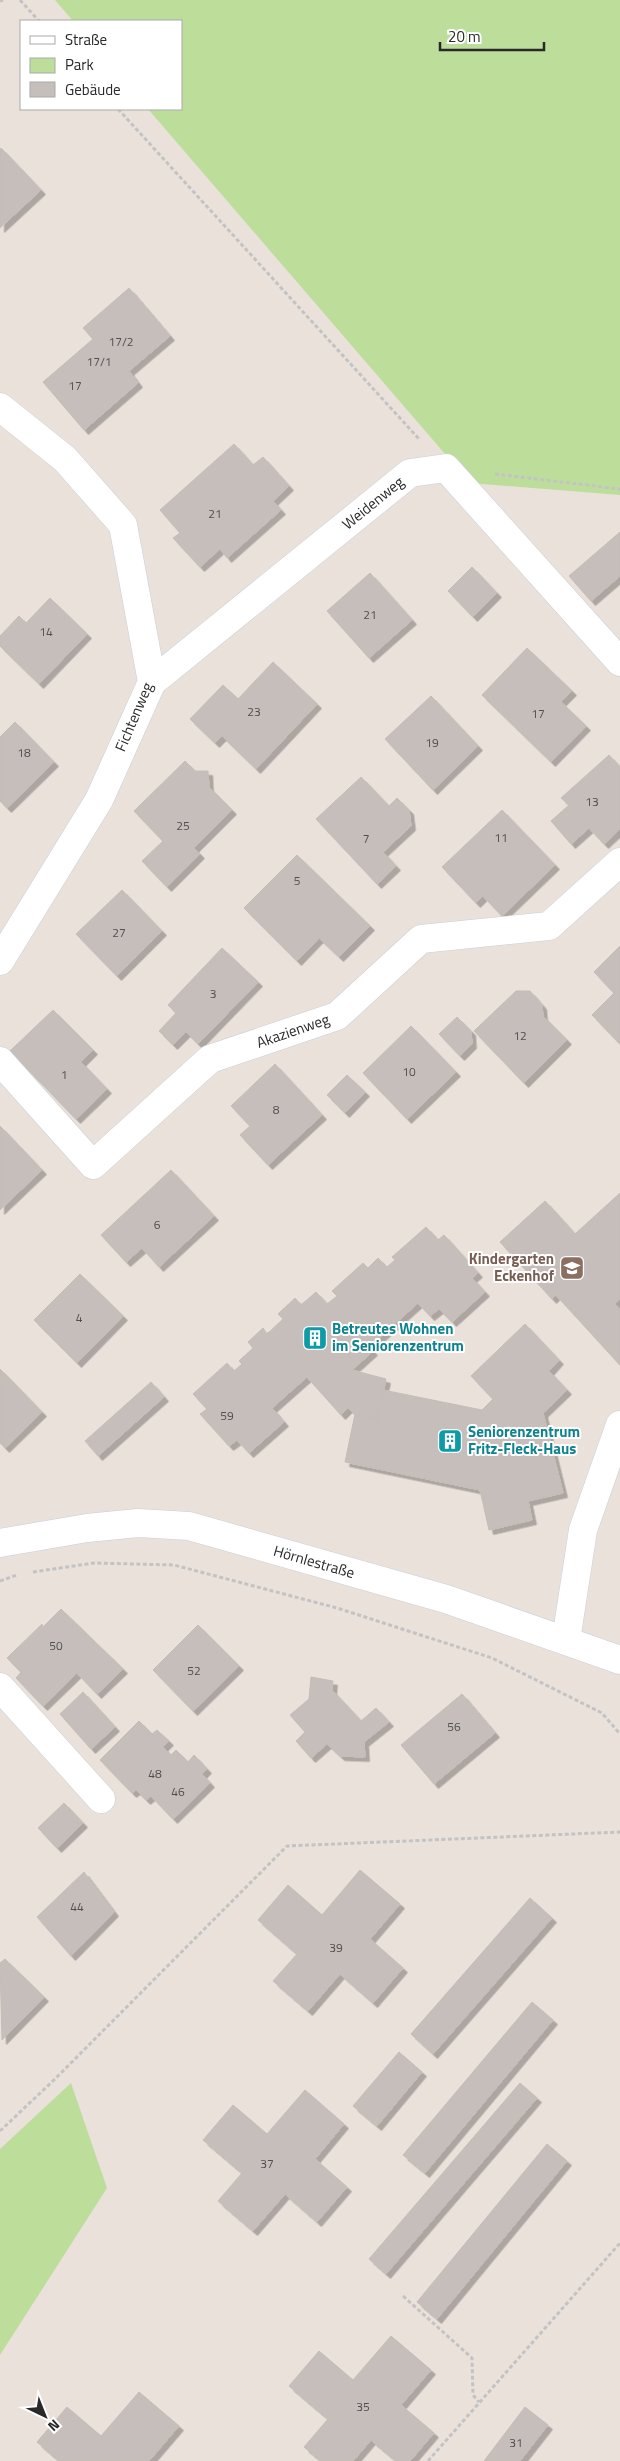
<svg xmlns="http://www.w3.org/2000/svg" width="620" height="2461" font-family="'Titillium Web',sans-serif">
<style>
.green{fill:#bcde9a}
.building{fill:#c5bebb;stroke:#c5bdb5;filter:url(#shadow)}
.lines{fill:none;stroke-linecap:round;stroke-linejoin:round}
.minor-casing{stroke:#c9cfda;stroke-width:29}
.path{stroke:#c3c3c3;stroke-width:3;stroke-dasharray:4 2.5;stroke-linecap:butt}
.minor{stroke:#fff;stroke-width:28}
.labels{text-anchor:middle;stroke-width:4;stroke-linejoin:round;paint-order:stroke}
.number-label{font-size:12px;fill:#504e4e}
.street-label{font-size:15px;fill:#292929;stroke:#fff}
.education-label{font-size:15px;font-weight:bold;fill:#785e54;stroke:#fff;text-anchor:end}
.culture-label{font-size:15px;font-weight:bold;fill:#0d838f;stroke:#fff;text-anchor:start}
</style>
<defs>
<filter id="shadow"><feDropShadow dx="4.5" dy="4.5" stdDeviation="0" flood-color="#0004"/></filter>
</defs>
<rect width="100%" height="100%" fill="#eae1db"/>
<!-- green -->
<g class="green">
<polygon points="55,0 620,0 620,495 470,483 148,109 181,109 181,21 73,21"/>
<polygon points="71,2083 107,2188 0,2355 0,2149"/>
</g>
<!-- building -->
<g class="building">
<polygon points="1,148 41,190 0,228 0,150"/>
<polygon points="129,288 170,336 129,371 138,383 84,430 43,382 93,339 83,328"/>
<polygon points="234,444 253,465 263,457 289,486 273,501 281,510 227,558 220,549 200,567 173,538 180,533 160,510"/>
<polygon points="620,532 620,576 591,601 569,576"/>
<polygon points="472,567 497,593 473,617 448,591"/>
<polygon points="370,573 412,620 369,658 327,611"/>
<polygon points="50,598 87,634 39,684 0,646 0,636 19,616 26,623"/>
<polygon points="527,648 572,691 561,702 586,726 551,762 482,695"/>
<polygon points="273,662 317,704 256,769 222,736 215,743 190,719 223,685 238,699"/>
<polygon points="431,696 478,746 433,790 385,739"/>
<polygon points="15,722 54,762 7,808 0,801 0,737"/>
<polygon points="609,755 620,767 620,829 604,844 589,828 571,844 551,821 569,805 561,798"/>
<polygon points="185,761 195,771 208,771 209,787 232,810 194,848 200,854 167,887 142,861 163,841 134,811"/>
<polygon points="361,777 389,806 397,798 409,810 411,826 383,852 396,866 377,884 316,819"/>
<polygon points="502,810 555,865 502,916 483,896 476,903 442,867"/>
<polygon points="297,855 370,926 339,957 319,938 297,961 244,908"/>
<polygon points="122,890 162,931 117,976 76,934"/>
<polygon points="620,946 620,1044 592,1015 614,993 594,972"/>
<polygon points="222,948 258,982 198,1044 186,1032 173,1045 159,1031 176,1013 168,1005"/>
<polygon points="516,991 530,991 542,1005 543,1016 567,1040 524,1083 474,1031"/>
<polygon points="53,1010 93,1050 81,1062 107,1089 76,1119 10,1051"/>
<polygon points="457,1017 471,1031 472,1044 460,1056 439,1034"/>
<polygon points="411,1026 456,1072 407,1119 363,1073"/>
<polygon points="275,1064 322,1115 268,1165 240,1135 250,1126 231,1106"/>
<polygon points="347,1075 365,1092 345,1113 327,1095"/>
<polygon points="0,1126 42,1170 0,1210"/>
<polygon points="171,1170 214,1216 159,1267 142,1248 126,1262 101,1235"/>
<polygon points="620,1193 620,1299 615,1304 620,1310 620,1365 556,1295 552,1299 500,1242 545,1201 575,1234"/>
<polygon points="426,1227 438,1240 444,1235 478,1273 472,1278 485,1292 452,1322 439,1309 430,1316 418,1303 369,1347 373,1351 352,1370 386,1379 377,1419 355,1414 348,1408 341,1415 307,1377 272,1408 284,1422 249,1453 237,1440 229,1446 200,1414 207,1409 193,1394 227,1363 234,1371 242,1364 239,1361 253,1348 248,1342 263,1328 267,1334 283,1319 278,1314 295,1298 301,1305 316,1292 327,1304 337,1296 332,1291 363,1263 368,1268 378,1258 387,1267 395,1260 392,1257"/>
<polygon points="80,1274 123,1316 77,1363 34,1320"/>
<polygon points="525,1324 559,1360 549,1371 567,1390 543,1413 563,1493 528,1501 532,1520 489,1530 480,1490 345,1462 355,1414 377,1419 383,1390 482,1410 493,1399 471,1376"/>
<polygon points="0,1369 42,1412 5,1448 0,1443"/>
<polygon points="151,1382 164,1397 98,1456 85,1441"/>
<polygon points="61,1609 123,1669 97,1694 77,1673 43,1706 16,1678 21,1672 7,1658 42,1624 43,1627"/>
<polygon points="198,1625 239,1666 193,1711 153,1670"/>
<polygon points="311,1677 333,1681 332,1690 361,1721 376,1708 389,1722 364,1742 365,1757 340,1756 327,1744 311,1758 296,1741 305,1732 290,1715 309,1699"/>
<polygon points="83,1692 115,1727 91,1749 60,1714"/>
<polygon points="462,1694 495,1733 434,1784 401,1745"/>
<polygon points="139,1721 152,1734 157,1730 169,1741 163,1747 171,1755 176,1750 188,1762 194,1755 207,1769 202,1774 210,1783 173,1819 151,1796 146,1800 136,1790 132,1793 100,1760"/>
<polygon points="64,1803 83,1823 57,1848 38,1828"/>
<polygon points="360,1870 400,1904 370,1939 403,1968 373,2003 340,1974 308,2011 273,1981 297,1954 258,1920 288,1885 322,1915"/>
<polygon points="84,1872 114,1912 71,1956 37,1917"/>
<polygon points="530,1898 552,1918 433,2054 411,2034"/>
<polygon points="5,1959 44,1997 2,2040 0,1963"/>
<polygon points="532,2002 553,2020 425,2173 403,2155"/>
<polygon points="399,2052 422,2072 377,2126 353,2106"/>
<polygon points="520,2083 537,2098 386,2274 369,2259"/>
<polygon points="305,2090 344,2124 315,2159 347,2187 317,2222 285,2194 253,2231 218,2201 242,2173 203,2140 233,2105 267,2134"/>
<polygon points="547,2144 567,2161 437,2319 417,2302"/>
<polygon points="391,2336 431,2370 401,2405 434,2433 410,2461 396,2461 371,2440 353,2461 321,2461 304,2447 328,2419 289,2386 319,2351 353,2380"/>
<polygon points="139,2392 179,2426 149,2461 59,2461 37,2442 67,2407 101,2436"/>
<polygon points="525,2407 548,2425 520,2461 484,2461"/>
</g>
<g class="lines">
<defs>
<g id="minor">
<polyline points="0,407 65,459 123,525 152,682 99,800 0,961"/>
<polyline points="152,682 410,473 446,468 620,662"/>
<polyline points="0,1061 93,1165 210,1059 337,1016 421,939 549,926 620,862"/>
<polyline points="0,1543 87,1528 138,1523 189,1526 446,1599 620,1660"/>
<polyline points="566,1640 583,1530 620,1425"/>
<polyline points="0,1687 101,1799"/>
</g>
</defs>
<!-- minor casing -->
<use href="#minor" class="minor-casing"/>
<!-- path -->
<g class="path">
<polyline points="20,0 39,21"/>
<polyline points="0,1 3,0"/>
<polyline points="118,109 419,439"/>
<polyline points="495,474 620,489"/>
<polyline points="33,1572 94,1563 174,1565 337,1608 492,1658 602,1713 620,1734"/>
<polyline points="0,1581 17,1575"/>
<polyline points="0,2131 55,2079 287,1846 620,1832"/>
<polyline points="403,2296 472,2358 473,2395 479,2402"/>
<polyline points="428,2461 620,2243"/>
</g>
<!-- minor -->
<use href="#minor" class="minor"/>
</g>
<!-- icons -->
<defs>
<symbol id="school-square" viewBox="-11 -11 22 22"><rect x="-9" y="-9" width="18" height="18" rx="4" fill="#8d6e63" stroke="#fff"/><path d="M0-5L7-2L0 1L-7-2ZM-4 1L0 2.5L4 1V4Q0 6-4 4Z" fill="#fff"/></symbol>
<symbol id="building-square" viewBox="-11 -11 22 22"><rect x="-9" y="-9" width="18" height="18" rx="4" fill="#0f9aa8" stroke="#fff"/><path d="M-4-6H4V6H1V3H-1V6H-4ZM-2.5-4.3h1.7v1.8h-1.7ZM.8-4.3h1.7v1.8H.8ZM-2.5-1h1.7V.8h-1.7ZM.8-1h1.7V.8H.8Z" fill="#fff"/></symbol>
</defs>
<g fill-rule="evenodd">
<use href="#school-square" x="558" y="1254" width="28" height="28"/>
<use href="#building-square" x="301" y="1324" width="28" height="28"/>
<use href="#building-square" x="436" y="1427" width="28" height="28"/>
</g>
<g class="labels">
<!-- number labels -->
<g class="number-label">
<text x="121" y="346">17/2</text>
<text x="99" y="366">17/1</text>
<text x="75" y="390">17</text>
<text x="215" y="518">21</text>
<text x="370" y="619">21</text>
<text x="46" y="636">14</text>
<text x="254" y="716">23</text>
<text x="538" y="718">17</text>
<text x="432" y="747">19</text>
<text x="24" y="757">18</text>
<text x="592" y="806">13</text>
<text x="183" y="830">25</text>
<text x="501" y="842">11</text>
<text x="366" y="843">7</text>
<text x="297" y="885">5</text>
<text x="119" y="937">27</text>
<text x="213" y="998">3</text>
<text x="520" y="1040">12</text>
<text x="409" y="1076">10</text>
<text x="64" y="1079">1</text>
<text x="276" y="1114">8</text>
<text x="157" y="1229">6</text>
<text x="79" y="1322">4</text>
<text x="227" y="1420">59</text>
<text x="56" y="1650">50</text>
<text x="194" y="1675">52</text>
<text x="454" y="1731">56</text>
<text x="155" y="1778">48</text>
<text x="178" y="1796">46</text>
<text x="77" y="1911">44</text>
<text x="336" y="1952">39</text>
<text x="267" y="2168">37</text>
<text x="363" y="2411">35</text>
<text x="516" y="2447">31</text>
</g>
<!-- street labels -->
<g class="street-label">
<text transform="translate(373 503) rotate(-39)" y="5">Weidenweg</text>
<text transform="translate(134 717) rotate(-67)" y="5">Fichtenweg</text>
<text transform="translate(293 1031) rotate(-19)" y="5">Akazienweg</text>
<text transform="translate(314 1562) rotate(16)" y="5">Hörnlestraße</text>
</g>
<!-- education labels -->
<g class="education-label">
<text x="554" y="1264">Kindergarten<tspan x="554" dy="17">Eckenhof</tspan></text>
</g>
<!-- culture labels -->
<g class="culture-label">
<text x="332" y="1334">Betreutes Wohnen<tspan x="332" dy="17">im Seniorenzentrum</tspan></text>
<text x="468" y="1437">Seniorenzentrum<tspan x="468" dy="17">Fritz-Fleck-Haus</tspan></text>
</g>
</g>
<!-- legend -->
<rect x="20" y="20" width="162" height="90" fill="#ffffff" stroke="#a9a9a9"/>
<rect x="30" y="36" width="25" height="8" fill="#ffffff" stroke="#a9a9a9"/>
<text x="65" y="45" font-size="15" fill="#292929">Straße</text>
<rect x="30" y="58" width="25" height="15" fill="#bcde9a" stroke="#a9a9a9"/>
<text x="65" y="70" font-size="15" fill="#292929">Park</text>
<rect x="30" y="82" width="25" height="15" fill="#c5bebb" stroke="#a9a9a9"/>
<text x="65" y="95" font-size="15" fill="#292929">Gebäude</text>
<!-- north arrow -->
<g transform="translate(45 2416) rotate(137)" stroke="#ffffff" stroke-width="4" paint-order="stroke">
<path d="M0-4L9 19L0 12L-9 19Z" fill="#292929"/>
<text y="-8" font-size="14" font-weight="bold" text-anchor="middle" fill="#292929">N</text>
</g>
<!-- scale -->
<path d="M440 42v8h104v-8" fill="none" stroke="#292929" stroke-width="2.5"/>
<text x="448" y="42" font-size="15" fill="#292929" stroke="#ffffff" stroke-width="4" paint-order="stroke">20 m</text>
</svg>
